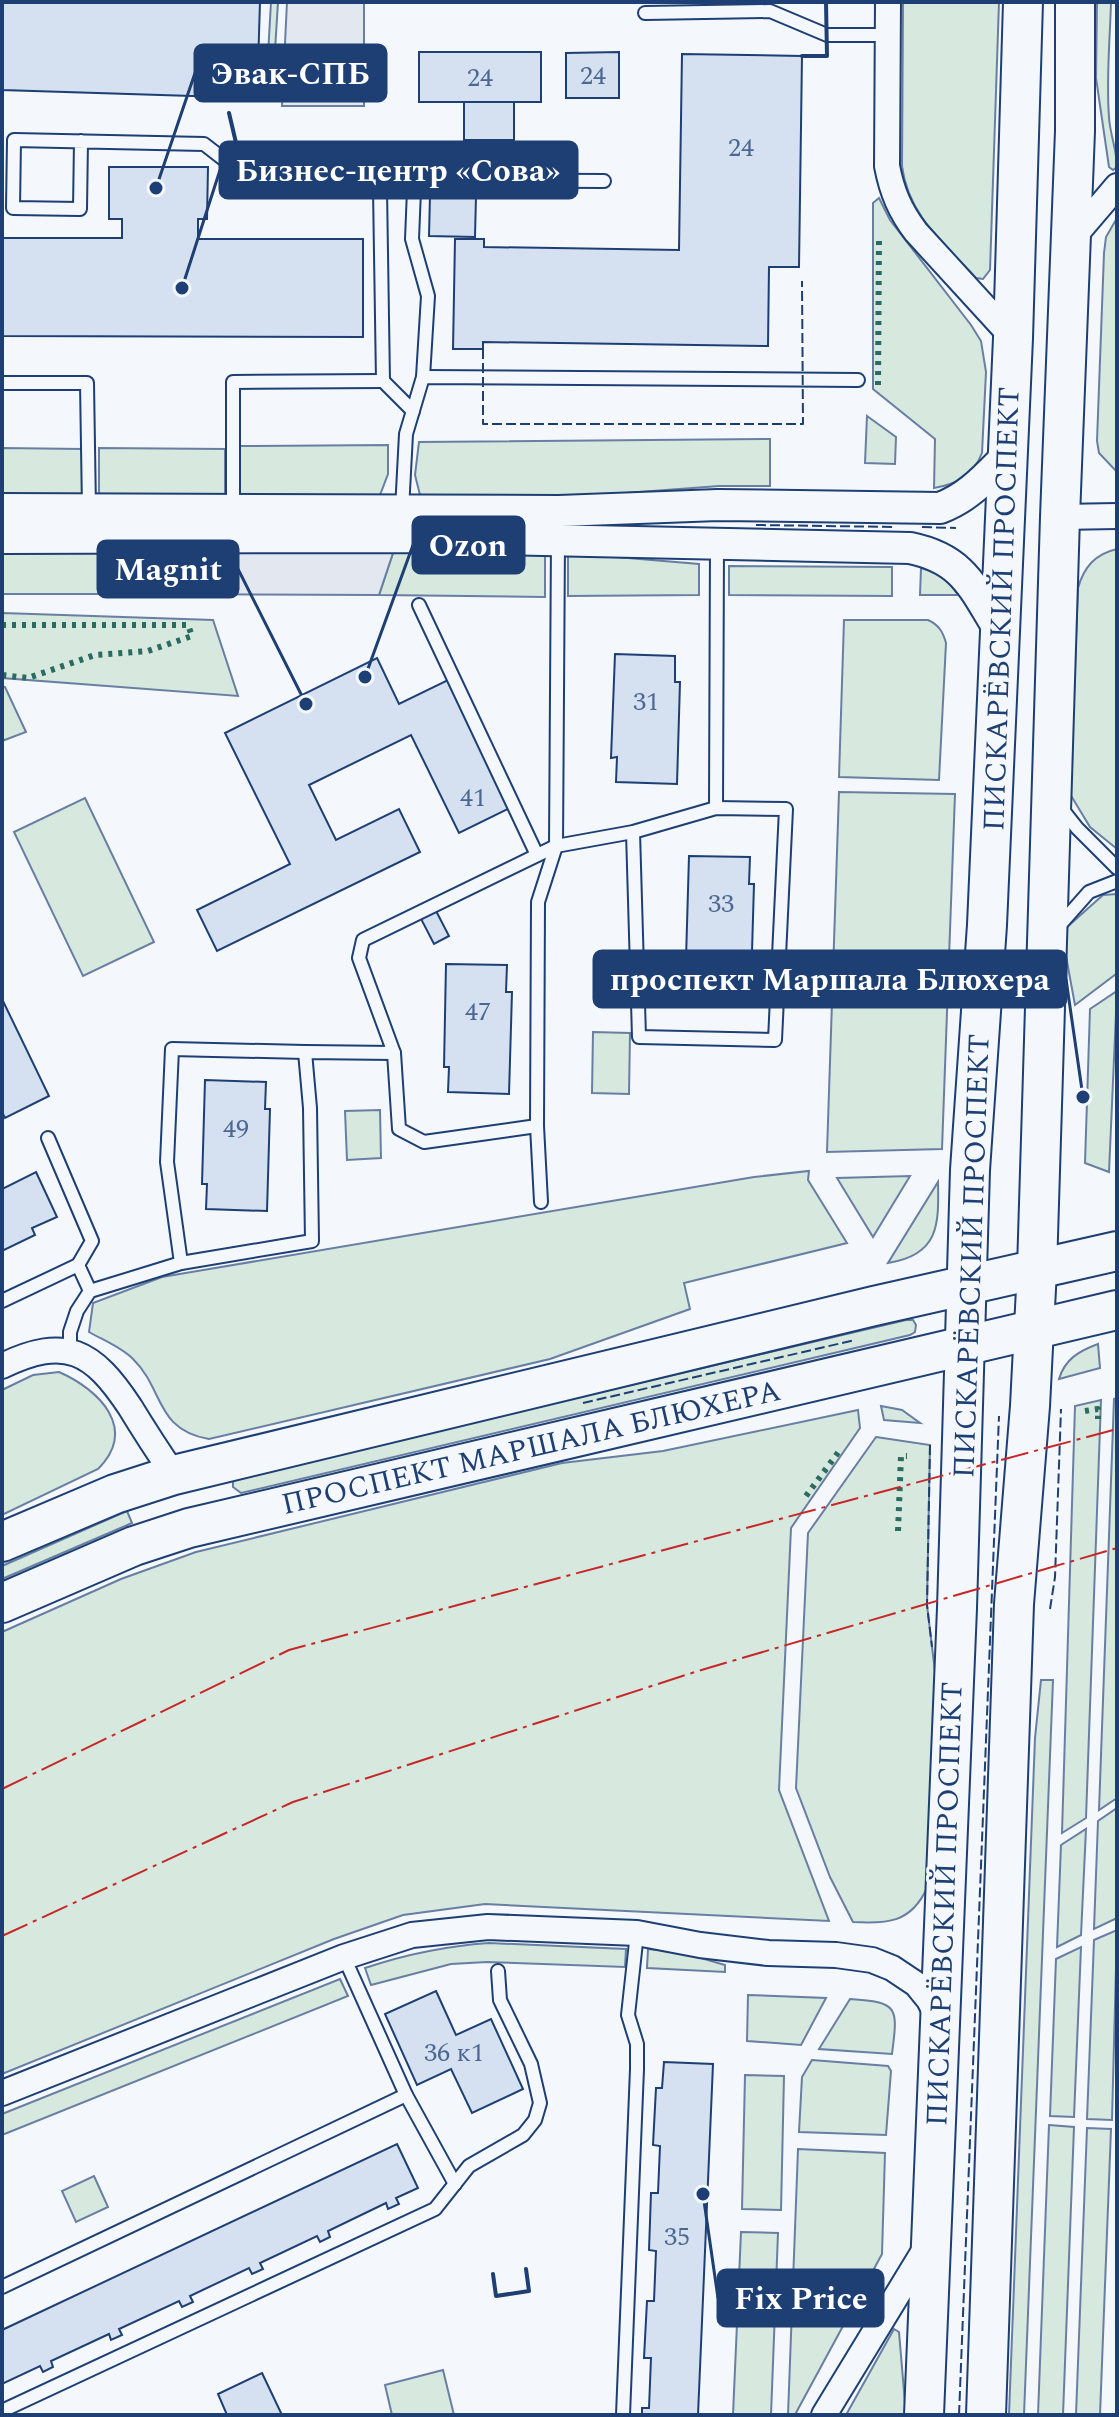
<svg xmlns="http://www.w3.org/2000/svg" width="1119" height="2417" font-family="Spectral,serif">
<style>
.green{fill:#d7e8df;stroke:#687fa3;stroke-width:2}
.parking{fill:#e3e8f0;stroke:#687fa3;stroke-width:2}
.building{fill:#d5e0f0;stroke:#1d3f73;stroke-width:2}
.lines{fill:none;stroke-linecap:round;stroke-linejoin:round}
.service-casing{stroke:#1d3f73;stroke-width:16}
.minor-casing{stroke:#1d3f73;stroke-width:28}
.tertiary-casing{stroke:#1d3f73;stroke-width:34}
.primary-casing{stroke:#1d3f73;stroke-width:42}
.service{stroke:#f4f7fb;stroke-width:12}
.minor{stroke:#f4f7fb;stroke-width:24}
.tertiary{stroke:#f4f7fb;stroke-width:30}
.primary{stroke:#f4f7fb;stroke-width:38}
.hedge{stroke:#2c6c60;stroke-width:6;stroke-dasharray:4 6;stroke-linecap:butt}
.fence{stroke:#1d3f73;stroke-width:2;stroke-dasharray:10 4;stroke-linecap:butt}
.wall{stroke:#1d3f73;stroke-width:4}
.power{stroke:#c62828;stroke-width:2;stroke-dasharray:28 6 4 6;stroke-linecap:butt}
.labels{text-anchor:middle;stroke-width:6;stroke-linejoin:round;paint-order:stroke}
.number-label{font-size:26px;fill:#4b6792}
.street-label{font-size:30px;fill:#1d3f73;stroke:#f4f7fb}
.leader{fill:none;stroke:#1d3f73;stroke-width:3}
.callout-dot{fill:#1d3f73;stroke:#f4f7fb;stroke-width:3}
.callout{fill:#1d3f73;stroke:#1d3f73;stroke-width:3}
.callout-label{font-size:32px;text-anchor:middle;font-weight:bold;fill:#fff}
</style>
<rect width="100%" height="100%" fill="#f4f7fb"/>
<!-- green -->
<g class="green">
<polygon points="271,2 278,2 272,99 259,98 262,55 268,55"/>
<path d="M903 2H999L990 270 983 279 976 278C944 243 908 215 902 166Z"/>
<path d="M1097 2H1111C1110 40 1106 79 1109 117 1110 135 1117 150 1117 167L1113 170 1109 167 1096 78Z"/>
<path d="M879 198 890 220 971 325 981 341 986 372 982 453C973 476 957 484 934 488L935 439 873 389V203Z"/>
<polygon points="1117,218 1117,472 1099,453 1097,441 1104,253 1106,237"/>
<polygon points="867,416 896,437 895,464 865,463"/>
<polygon points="770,439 770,486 719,486 586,496 420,495 415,475 419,442"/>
<polygon points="388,445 388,474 380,495 239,496 239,446"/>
<polygon points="2,448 82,449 83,495 2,495"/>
<polygon points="99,448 225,449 225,495 99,496"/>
<path d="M1117 549V849L1090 827 1070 794 1078 588C1084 567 1095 554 1117 549Z"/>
<polygon points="2,552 163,552 177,594 2,594"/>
<polygon points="393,553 545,553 545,597 379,595"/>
<polygon points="568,553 699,564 699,595 568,596"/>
<polygon points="729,566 892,567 892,596 729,595"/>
<path d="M921 568C939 573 948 579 958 595H920Z"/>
<polygon points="2,613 213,620 238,696 2,678"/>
<path d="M844 620H928C939 625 943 632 946 643L939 780 839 777Z"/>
<polygon points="2,686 5,687 26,732 2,741"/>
<polygon points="839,792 955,794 942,1149 827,1152"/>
<polygon points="85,798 154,942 83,976 14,832"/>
<polygon points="1117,894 1116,974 1075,1005 1063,940 1066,928 1103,895"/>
<polygon points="1117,991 1109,1172 1085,1163 1090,1009"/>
<polygon points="593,1032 630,1033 629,1094 592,1093"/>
<polygon points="380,1110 381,1158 347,1160 345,1111"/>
<path d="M809 1171 808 1180 847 1243 684 1283 690 1309 550 1359 209 1439C155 1430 164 1389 133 1359 121 1347 103 1340 89 1332L93 1303 162 1277 754 1177Z"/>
<polygon points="910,1176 873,1237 837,1178"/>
<path d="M938 1182C939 1225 939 1255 888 1263Z"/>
<polygon points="906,1320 913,1320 916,1325 915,1332 910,1335 241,1493 233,1487 233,1482 237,1478"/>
<path d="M1098 1344 1100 1368 1059 1379C1065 1359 1079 1351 1098 1344Z"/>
<path d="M59 1372C100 1390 138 1429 98 1469L2 1515V1390L33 1375Z"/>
<polygon points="1117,1398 1117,1798 1099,1810 1114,1399"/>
<polygon points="1101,1400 1086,1818 1062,1833 1075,1406"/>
<polygon points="881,1406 902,1410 920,1423 884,1420"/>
<polygon points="858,1410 860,1428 791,1528 779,1790 829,1921 485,1904 403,1915 334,1939 2,2074 2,1632 121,1579 196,1552 562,1463 663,1451"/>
<path d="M876 1437 930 1445 927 1605 936 1680 927 1888C911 1923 887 1924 853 1922L830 1877 796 1788 808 1533Z"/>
<polygon points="127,1511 132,1523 2,1579 2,1566"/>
<polygon points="1041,1680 1053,1680 1024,2415 1009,2415 1035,1738"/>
<polygon points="1117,1808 1117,1918 1094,1929 1098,1821"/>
<polygon points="1086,1829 1081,1935 1057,1947 1061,1845"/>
<polygon points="1117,1930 1112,2120 1087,2119 1094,1940"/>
<path d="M489 1943 626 1949 625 1967 487 1962 451 1964 371 1985 365 1968C407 1954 445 1946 489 1943Z"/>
<polygon points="1081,1947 1074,2117 1050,2116 1056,1959"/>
<polygon points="648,1949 680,1952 725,1965 725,1972 647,1968"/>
<polygon points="340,1979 348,1996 2,2135 2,2114"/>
<polygon points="748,1995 826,1998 801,2045 747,2041"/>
<path d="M850 1999C899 2002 898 2007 892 2054L819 2049Z"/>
<polygon points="812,2060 888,2066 891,2071 886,2135 799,2132 802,2077"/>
<polygon points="745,2075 784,2076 781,2210 742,2209"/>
<polygon points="1049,2125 1074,2127 1063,2415 1038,2415"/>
<polygon points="1087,2128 1111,2129 1100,2415 1076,2415"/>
<polygon points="798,2149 885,2153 882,2254 797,2411 795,2415 788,2415"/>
<polygon points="94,2176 108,2207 76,2222 62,2191"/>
<polygon points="741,2232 778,2233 771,2415 733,2415"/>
<polygon points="894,2329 899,2332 906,2415 846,2415"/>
<polygon points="443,2370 454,2415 392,2415 385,2385"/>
</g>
<!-- parking -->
<g class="parking">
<polygon points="287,2 364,2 364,106 282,106"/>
<polygon points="163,552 393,553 379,595 177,594"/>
</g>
<!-- building -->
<g class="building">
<polygon points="2,2 260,2 257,98 2,90"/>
<rect x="419" y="52" width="122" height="50"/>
<polygon points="619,52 619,98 566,98 566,53"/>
<polygon points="682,54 802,56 799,267 769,267 768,346 483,342 483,349 453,349 455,239 484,239 484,247 679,250"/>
<rect x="464" y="102" width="50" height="38"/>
<polygon points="109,167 208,167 207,219 198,219 198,239 363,239 363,337 2,336 2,238 122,238 122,219 109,219"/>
<polygon points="430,195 476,196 475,237 429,236"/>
<polygon points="615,654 675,656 675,682 680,682 677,784 616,782 617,757 611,758"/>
<polygon points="377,658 399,704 448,680 510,808 459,833 411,735 309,785 336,840 399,809 420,852 217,951 197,910 290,864 225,733"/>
<polygon points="689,856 750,857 749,884 754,884 751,986 690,984 691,959 686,959"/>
<polygon points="434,907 449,936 434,944 419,915"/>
<polygon points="446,964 507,965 506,992 512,992 509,1094 448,1092 449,1067 444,1067"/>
<polygon points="2,999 49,1096 5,1118 2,1112"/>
<polygon points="205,1080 266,1082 265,1109 270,1109 267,1211 206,1209 207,1184 202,1184"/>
<polygon points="36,1172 57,1217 32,1228 35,1235 2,1251 2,1189"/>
<polygon points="436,1991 456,2035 491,2019 523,2089 472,2113 451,2069 417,2085 385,2014"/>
<polygon points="664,2062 713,2064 698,2415 642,2415 642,2408 649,2408 651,2358 644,2358 647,2301 654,2301 656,2251 649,2250 651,2193 658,2193 660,2146 653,2145 656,2088 662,2088"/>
<polygon points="397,2144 418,2188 396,2198 399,2204 388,2209 386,2203 328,2231 330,2237 320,2242 317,2236 260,2263 263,2269 252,2274 249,2268 190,2296 193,2302 182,2307 179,2301 119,2329 122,2335 111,2340 109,2334 51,2361 53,2367 43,2372 40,2366 2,2384 2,2330"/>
<polygon points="262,2373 282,2415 227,2415 218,2394"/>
</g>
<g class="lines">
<defs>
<g id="service">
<polyline points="645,13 770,11 827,35 888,35"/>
<polyline points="81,141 80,209 13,208 14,140 204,144 262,189 380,189 383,381 413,411"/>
<polyline points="423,377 428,296 412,239 414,190 418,184 429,180 604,181"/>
<polyline points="2,383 87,383 89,509"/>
<polyline points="233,509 233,382 383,381"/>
<polyline points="402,510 406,434 423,377 858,380"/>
<polyline points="419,605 537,855"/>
<polyline points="716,808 717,545"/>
<polyline points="1062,809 1077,828 1117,868"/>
<polyline points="1058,927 1089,892 1117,881"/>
<polyline points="394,1053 399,1129 424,1142 537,1126"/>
<polyline points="48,1138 92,1241 78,1265"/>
<polyline points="541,1202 537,1126 538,902 556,846 558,540"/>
<polyline points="181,1263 167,1162 172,1049 305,1052"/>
<polyline points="2,1301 78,1265 90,1291"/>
<polyline points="70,1351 70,1332 77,1311 90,1291 181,1263 312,1241 310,1108 305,1052 394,1053 359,958 363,940 556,846 633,832 716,808 786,809 775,1040 639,1037 633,832"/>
<polyline points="344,1957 406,2095 455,2184"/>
<polyline points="2,2287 406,2095"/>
<polyline points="2,2411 435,2209 469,2166 523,2135 535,2120 540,2103 531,2064 500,2000 498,1971"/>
<polyline points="623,2415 637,2069 637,2044 628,2015 637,1933"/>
</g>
<g id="minor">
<path d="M888 2 887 166C892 192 900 211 916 232L1013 338"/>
<polyline points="1071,240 1117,186"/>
<polyline points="1060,517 1117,516"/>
<path d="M2 1366C66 1335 93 1351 130 1407 144 1430 159 1453 174 1475"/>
<polyline points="2,2093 344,1957 412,1935 488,1927 637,1933 700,1945 768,1953 836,1955 872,1960 892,1968 916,1984 929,2000 938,2018"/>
<polyline points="824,2415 927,2246"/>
</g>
<g id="tertiary">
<path d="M2 509 559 511 718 505 940 508C969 497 986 477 1007 456"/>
<path d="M2 538 400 537 910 548C964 559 973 588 1000 631"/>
</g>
<g id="primary">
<polyline points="2,1542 115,1494 174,1475 874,1306 1117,1251"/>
<polyline points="2,1603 134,1546 189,1528 1117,1310"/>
<polyline points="924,2415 957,1608 970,1170 987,925 1013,338 1023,2"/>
<polyline points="986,2415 1014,1604 1030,1406 1037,1269 1060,517 1075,131 1075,2"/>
</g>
</defs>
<!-- service casing -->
<use href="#service" class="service-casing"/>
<!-- minor casing -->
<use href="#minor" class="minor-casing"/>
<!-- tertiary casing -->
<use href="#tertiary" class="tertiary-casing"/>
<!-- primary casing -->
<use href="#primary" class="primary-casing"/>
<!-- service -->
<use href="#service" class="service"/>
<!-- minor -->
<use href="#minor" class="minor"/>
<!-- tertiary -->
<use href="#tertiary" class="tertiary"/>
<!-- primary -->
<use href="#primary" class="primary"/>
<!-- hedge -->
<g class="hedge">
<polyline points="878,385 879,238"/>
<polyline points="2,625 188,625 192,636 148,651 95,655 28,678 2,675"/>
<polyline points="1085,1411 1098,1409 1098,1419"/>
<polyline points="806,1496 840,1450"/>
<polyline points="898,1531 901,1456 907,1456"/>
</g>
<!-- fence -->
<g class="fence">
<polyline points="483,349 483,424 803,424 802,281"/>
<polyline points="756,525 896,527"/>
<polyline points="922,527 956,528"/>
<polyline points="583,1403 855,1340"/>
<polyline points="930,1445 927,1605 932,1647"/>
<polyline points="1050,1609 1055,1577 1061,1409"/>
<polyline points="959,2415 999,1416"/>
</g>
<!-- wall -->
<g class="wall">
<polyline points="802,56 827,56 826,2"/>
<polyline points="229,113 237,147 399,146"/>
<polyline points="493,2274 496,2296 529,2291 526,2269"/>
</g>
<!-- power -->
<g class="power">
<polyline points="2,1789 289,1650 1117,1429"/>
<polyline points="2,1936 293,1802 698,1671 1117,1548"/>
</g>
</g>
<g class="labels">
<!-- number labels -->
<g class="number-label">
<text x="593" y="84">24</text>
<text x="480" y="86">24</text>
<text x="741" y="156">24</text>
<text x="646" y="710">31</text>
<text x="473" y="806">41</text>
<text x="721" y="912">33</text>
<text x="478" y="1020">47</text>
<text x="236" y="1137">49</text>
<text x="454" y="2061">36 к1</text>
<text x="677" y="2245">35</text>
</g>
<!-- street labels -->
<g class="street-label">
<text transform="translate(1001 609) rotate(-88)" y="10">ПИСКАРЁВСКИЙ ПРОСПЕКТ</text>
<text transform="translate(971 1256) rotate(-88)" y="10">ПИСКАРЁВСКИЙ ПРОСПЕКТ</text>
<text transform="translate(531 1447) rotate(-13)" y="10">ПРОСПЕКТ МАРШАЛА БЛЮХЕРА</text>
<text transform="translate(944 1904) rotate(-88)" y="10">ПИСКАРЁВСКИЙ ПРОСПЕКТ</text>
</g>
</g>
<!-- callouts -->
<path class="leader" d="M156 188L195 73M182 288L220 170M365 677L413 545M306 704L238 569M1083 1097L1066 979M703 2194L718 2298"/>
<g class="callout-dot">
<circle cx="156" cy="188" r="8"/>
<circle cx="182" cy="288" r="8"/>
<circle cx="365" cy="677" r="8"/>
<circle cx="306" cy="704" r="8"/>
<circle cx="1083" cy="1097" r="8"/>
<circle cx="703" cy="2194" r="8"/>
</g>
<g class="callout">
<rect x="195" y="45" width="191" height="56" rx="8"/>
<rect x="220" y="142" width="357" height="56" rx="8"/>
<rect x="413" y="517" width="111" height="56" rx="8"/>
<rect x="98" y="541" width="140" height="56" rx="8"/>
<rect x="594" y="951" width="472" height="56" rx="8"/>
<rect x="718" y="2270" width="165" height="56" rx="8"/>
</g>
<g class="callout-label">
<text x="290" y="84">Эвак-СПБ</text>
<text x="398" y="181">Бизнес-центр «Сова»</text>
<text x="468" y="556">Ozon</text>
<text x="168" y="580">Magnit</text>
<text x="830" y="990">проспект Маршала Блюхера</text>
<text x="801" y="2309">Fix Price</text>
</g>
<!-- border -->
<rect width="1119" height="2417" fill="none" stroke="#1d3f73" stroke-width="8"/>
</svg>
